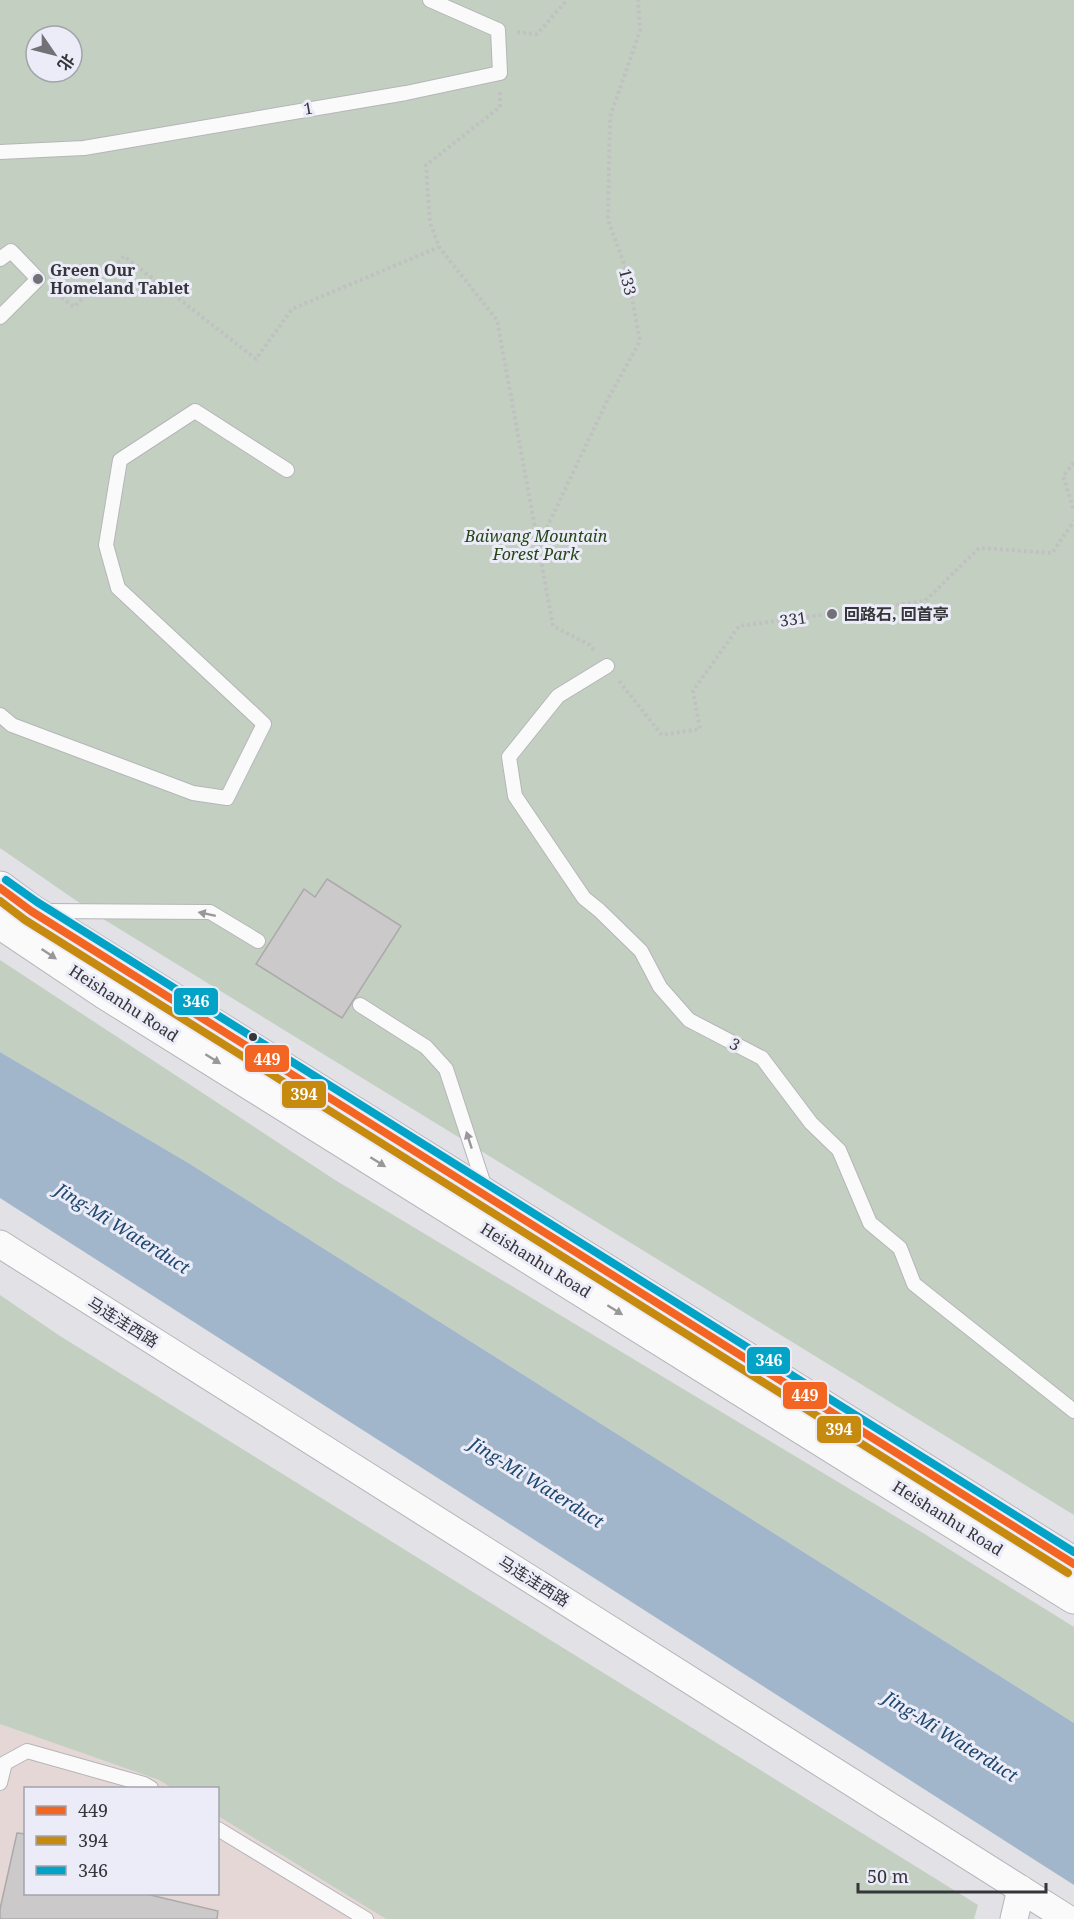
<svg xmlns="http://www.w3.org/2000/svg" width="1074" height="1919" font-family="'Noto Serif','Noto Sans SC',serif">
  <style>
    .commercial { fill: #e5d7d6 }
    .green { fill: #c3d0c1; fill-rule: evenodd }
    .water { fill: #a2b6cb }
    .building { fill: #cbc9ca; stroke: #aca9ab; stroke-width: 1.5 }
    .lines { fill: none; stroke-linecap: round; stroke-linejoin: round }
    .lane-casing { stroke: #b5b5b9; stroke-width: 16 }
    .street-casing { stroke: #b5b5b9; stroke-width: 29 }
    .secondary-casing { stroke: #b5b5b9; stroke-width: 35 }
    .path { stroke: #c1c1c2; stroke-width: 4; stroke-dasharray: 3 3; stroke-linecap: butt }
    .lane { stroke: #fafafb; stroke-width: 14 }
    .street { stroke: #fafafb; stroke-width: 27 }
    .secondary { stroke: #fafafb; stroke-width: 33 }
    .bus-1-casing { stroke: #ebecf7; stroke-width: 12 }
    .bus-2-casing { stroke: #ebecf7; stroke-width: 12 }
    .bus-3-casing { stroke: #ebecf7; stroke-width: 12 }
    .bus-1 { stroke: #f26522; stroke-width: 8 }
    .bus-2 { stroke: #c68a0e; stroke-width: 8 }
    .bus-3 { stroke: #03a3c7; stroke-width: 8 }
    .oneway { fill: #98989a }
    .poi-dot { fill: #717176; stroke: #ebecf7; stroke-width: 2 }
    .bus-dot { fill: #35353a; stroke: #ebecf7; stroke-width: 2 }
    .labels { text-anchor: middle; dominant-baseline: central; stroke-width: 6; stroke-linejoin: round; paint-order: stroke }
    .street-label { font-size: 16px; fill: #35353a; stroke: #ebecf7 }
    .poi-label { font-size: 16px; font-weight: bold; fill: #35353a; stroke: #ebecf7; text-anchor: start }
    .park-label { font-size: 16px; font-style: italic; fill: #254516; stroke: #ebecf7 }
    .water-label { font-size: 18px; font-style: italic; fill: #1c466e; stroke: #ebecf7 }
    .line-badge { stroke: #ebecf7; stroke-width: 2 }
    .badge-label { font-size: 16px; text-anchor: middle; font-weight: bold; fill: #fff }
  </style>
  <rect width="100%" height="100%" fill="#e1e1e6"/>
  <path class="commercial" d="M 0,1724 L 159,1780 L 172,1788 L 26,1788 L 26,1894 L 218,1894 L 218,1816 L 386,1919 L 0,1919 Z"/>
  <path class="green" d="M 0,0 L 1074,0 L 1074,1515 L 100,917 L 0,848 ZM 36,36 L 72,36 L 72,72 L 36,72 Z
    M 0,960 L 335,1180 L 923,1533 L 1074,1627 L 1074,1723 L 190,1164 L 0,1052 Z
    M 0,1295 L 60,1336 L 978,1905 L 974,1919 L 386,1919 L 218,1816 L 218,1788 L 172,1788 L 159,1780 L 0,1724 Z"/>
  <path class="water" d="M 0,1052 L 190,1164 L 1074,1723 L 1074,1885 L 0,1198 Z"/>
  <path class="building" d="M 327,879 L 401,926 L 342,1018 L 256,964 L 304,889 L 315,897 Z
    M 17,1833 L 26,1834 L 26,1893 L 142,1893 L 218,1911 L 217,1919 L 0,1919 L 0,1909 Z"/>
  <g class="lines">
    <g class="lane-casing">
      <path id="lane" d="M 0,152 L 84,148 L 406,93 L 500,73 L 498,30 L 430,0
        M 0,259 L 11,251 L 38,279 L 0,317
        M 607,666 L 558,696 L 509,757 L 515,796 L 584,898 L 599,910 L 641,951 L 660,987 L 689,1020 L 762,1058 L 811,1123 L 839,1150 L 870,1223 L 900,1248 L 914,1284 L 1074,1411
        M 0,715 L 12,725 L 193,793 L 227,798 L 264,724 L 118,588 L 106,545 L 120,460 L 195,411 L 287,470
        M 43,911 L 210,912 L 258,941
        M 360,1005 L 426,1047 L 446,1069 L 485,1188
        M 0,1783 L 5,1763 L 27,1751 L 144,1784 L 151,1788
        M 218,1829 L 366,1919"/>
    </g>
    <g class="street-casing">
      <path id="street" d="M 0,1244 L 1068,1919
        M 1014,1919 L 1021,1889"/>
    </g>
    <g class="secondary-casing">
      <path id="secondary" d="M 0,888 L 31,911 L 1074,1564
        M 0,922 L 106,993 L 1074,1597"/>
    </g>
    <path class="path" d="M 517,32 L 537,34 L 567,0
      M 500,92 L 500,107 L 426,165 L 430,222 L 439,247 L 497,320 L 553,626 L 590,645 L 595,652
      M 52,290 L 74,307 L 124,256 L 256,359 L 292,309 L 439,247
      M 1074,463 L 1063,476 L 1074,511
      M 539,544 L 608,399 L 640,341 L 627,272 L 608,220 L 610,117 L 640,31 L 638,0
      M 619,681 L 662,735 L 700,729 L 693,691 L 739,626 L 925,601 L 979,548 L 1052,553 L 1074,521"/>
    <use href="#lane" class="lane"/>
    <use href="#street" class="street"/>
    <use href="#secondary" class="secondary"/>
    <g class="bus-1-casing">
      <path id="bus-1" d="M 0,888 L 31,911 L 1074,1564"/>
    </g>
    <g class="bus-2-casing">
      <path id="bus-2" d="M 0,901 L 25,920 L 1068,1573"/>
    </g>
    <g class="bus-3-casing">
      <path id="bus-3" d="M 6,880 L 37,902 L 1074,1552"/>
    </g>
    <use href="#bus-1" class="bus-1"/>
    <use href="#bus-2" class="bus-2"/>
    <use href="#bus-3" class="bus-3"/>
  </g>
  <defs><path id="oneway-solid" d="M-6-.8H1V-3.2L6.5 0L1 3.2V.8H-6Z" transform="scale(1.5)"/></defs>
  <g class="oneway">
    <use href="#oneway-solid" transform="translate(207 914) rotate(-168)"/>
    <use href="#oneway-solid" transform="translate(49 954) rotate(34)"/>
    <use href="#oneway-solid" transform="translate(213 1059) rotate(32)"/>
    <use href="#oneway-solid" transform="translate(469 1140) rotate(-108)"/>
    <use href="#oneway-solid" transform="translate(378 1162) rotate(32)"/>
    <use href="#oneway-solid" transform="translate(615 1310) rotate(32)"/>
  </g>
  <g class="poi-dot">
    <circle cx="38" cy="279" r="6"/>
    <circle cx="832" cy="614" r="6"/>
  </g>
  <circle class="bus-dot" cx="253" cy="1037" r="5"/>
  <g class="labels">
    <g class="street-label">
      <text transform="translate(308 108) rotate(-10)">1</text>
      <text transform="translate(628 282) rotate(76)">133</text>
      <text transform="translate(793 619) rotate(-8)">331</text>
      <text transform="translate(124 1003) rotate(33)">Heishanhu Road</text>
      <text transform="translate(735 1044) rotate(28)">3</text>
      <text transform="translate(536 1260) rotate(32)">Heishanhu Road</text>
      <text transform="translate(123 1322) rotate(32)">马连洼西路</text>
      <text transform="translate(948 1518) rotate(32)">Heishanhu Road</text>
      <text transform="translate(534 1581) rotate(32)">马连洼西路</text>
    </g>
    <g class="poi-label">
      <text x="50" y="270">Green Our<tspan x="50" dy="18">Homeland Tablet</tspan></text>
      <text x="844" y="614">回路石, 回首亭</text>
    </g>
    <g class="park-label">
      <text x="536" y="536">Baiwang Mountain<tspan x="536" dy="18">Forest Park</tspan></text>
    </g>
    <g class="water-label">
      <text transform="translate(123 1228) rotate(32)">Jing-Mi Waterduct</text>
      <text transform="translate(537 1482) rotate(32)">Jing-Mi Waterduct</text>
      <text transform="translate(951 1736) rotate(32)">Jing-Mi Waterduct</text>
    </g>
  </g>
  <g class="line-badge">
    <rect x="173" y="987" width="46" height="29" rx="6" fill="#03a3c7"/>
    <rect x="244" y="1044" width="46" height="29" rx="6" fill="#f26522"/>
    <rect x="281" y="1080" width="46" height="29" rx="6" fill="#c68a0e"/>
    <rect x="746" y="1346" width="45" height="29" rx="6" fill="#03a3c7"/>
    <rect x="782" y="1381" width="46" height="29" rx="6" fill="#f26522"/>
    <rect x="816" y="1415" width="46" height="29" rx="6" fill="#c68a0e"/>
  </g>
  <g class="badge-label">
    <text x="196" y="1007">346</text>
    <text x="267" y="1065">449</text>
    <text x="304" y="1100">394</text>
    <text x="769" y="1366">346</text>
    <text x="805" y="1401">449</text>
    <text x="839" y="1435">394</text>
  </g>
  <rect x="24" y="1787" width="195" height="108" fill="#ebecf7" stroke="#a2a3ab" stroke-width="1.5"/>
  <rect x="36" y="1806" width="30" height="9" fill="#f26522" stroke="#a2a3ab" stroke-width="1.5"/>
  <text x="78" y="1817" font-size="18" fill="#35353a">449</text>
  <rect x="36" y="1836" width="30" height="9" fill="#c68a0e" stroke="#a2a3ab" stroke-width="1.5"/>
  <text x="78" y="1847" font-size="18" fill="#35353a">394</text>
  <rect x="36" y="1866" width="30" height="9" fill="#03a3c7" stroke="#a2a3ab" stroke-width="1.5"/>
  <text x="78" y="1877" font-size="18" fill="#35353a">346</text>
  <g transform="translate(54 54) rotate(125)"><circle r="28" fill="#ebecf7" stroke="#a2a3ab" stroke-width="1.5"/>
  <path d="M0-4.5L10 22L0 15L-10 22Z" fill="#717176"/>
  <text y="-9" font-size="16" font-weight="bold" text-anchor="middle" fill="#35353a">北</text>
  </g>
  <path d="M858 1883v9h188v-9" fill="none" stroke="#35353a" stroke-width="3"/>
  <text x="867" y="1883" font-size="18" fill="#35353a" stroke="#ebecf7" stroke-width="4.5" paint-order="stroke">50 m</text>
</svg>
